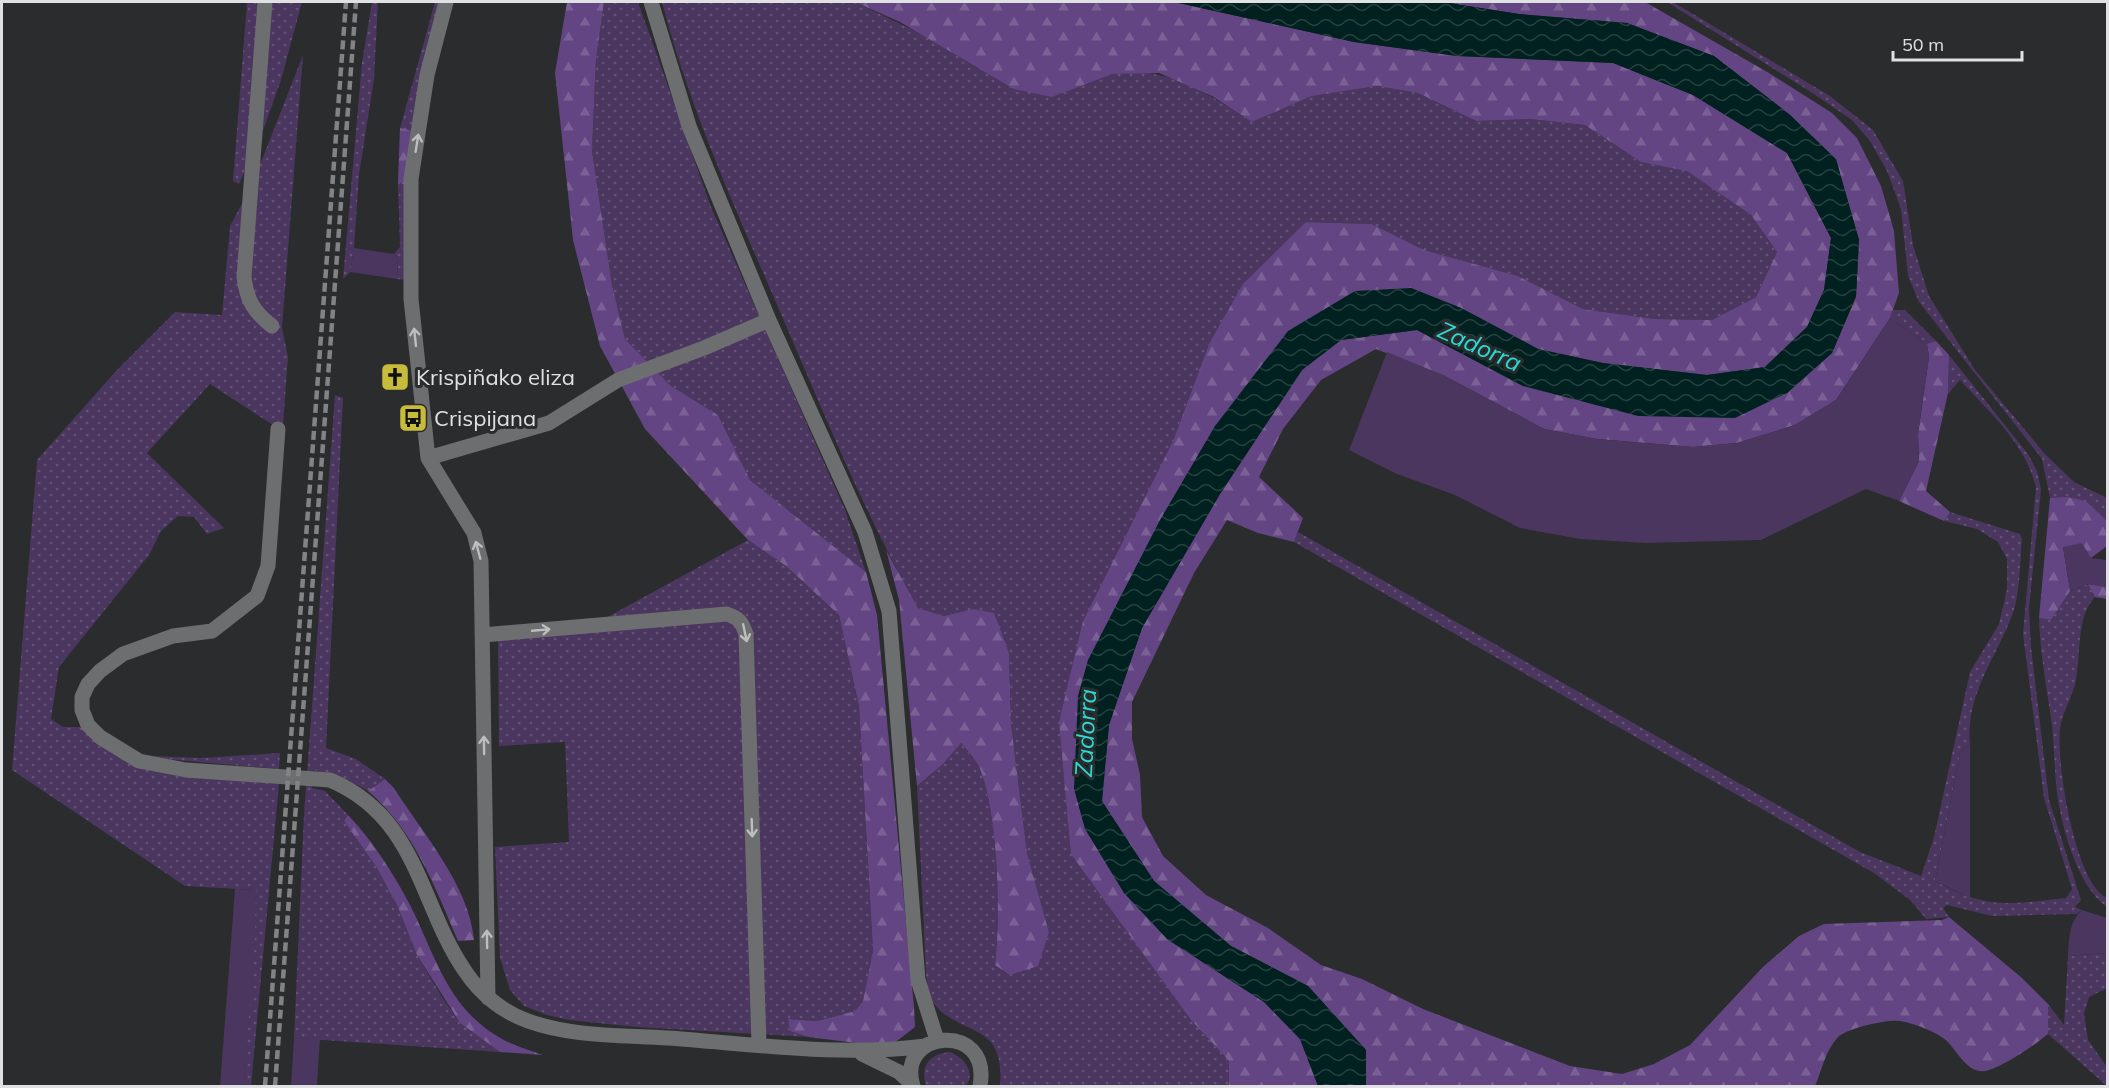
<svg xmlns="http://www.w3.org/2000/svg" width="2109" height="1088" font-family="Mulish,sans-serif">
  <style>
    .grass { fill: url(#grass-dots) }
    .forest { fill: url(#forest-firs) }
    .garden { fill: #4a365f }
    .water { fill: url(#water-waves) }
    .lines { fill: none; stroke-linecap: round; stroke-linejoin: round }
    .street { stroke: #6c6e70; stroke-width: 15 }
    .rail { stroke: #818384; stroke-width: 4.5; stroke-dasharray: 9 4.5; stroke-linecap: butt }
    .oneway { stroke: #bcbec0 }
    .labels { text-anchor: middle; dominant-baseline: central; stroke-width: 6; stroke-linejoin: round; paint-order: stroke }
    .poi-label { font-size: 22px; fill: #dfe1e2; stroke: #2a2c2d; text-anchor: start }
    .water-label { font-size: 24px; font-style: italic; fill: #2adbd4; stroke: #2a2c2d }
  </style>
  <defs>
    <pattern id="grass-dots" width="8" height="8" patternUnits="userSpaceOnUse" patternTransform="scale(1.5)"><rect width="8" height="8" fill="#4a365f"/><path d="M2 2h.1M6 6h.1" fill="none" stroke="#645376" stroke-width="1.8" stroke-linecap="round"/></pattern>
    <pattern id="forest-firs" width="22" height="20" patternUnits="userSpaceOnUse" patternTransform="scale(1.5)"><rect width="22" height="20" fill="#644583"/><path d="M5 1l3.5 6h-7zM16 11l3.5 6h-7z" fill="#7a6094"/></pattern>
    <pattern id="water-waves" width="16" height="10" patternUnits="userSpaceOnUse" patternTransform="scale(1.5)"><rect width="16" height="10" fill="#00211f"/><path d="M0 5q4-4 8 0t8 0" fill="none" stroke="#25413f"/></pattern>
  </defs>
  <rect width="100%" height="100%" fill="#2a2c2d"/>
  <path class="grass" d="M 247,2 L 260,2 L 248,164 L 239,184 L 233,181 Z
    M 270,2 L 302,2 L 281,80 L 260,139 Z
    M 372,2 L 378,2 L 374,79 L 359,175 L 354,248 L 350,272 L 343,279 L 362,62 Z
    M 435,2 L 441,2 L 414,131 L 400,128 Z
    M 604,2 L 638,2 L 711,207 L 845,510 L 866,572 L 750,480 L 718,415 L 671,386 L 625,339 L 612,285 L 592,151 L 596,59 Z
    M 662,2 L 855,2 L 1052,97 C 1071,90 1092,78 1112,74 C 1165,64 1210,95 1252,122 L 1312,96 L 1377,86 L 1418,93 L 1476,121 L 1530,119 L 1585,125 L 1641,162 L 1686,170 L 1751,215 L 1777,252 L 1756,297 L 1712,320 L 1655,319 L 1583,309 L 1518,276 L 1424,250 L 1372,224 L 1306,222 L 1209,344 L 1173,441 L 1083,621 L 1136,942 L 1191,1020 L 1229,1061 L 1229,1086 L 1000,1086 C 1006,1015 954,1041 927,994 L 917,786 L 943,764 L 961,743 C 967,751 976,760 980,769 C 998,815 1001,914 995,965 L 1049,932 L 1027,853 L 1011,724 L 1009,653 L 973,609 L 944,616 L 918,608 C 863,511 822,409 778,307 C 735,208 689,107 662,2 Z
    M 1667,2 L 1673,2 L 1830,96 L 1873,130 L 1903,181 L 1913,245 L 1929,296 L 1975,370 L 2045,454 L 2074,482 L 2107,498 L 2107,521 L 2086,501 L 2050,498 L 2042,459 L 1919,302 L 1908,276 L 1901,209 L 1887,171 L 1870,141 L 1852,120 L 1811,92 Z
    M 303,55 L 282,328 L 288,357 L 283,425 L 273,425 L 210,384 L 147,453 L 224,528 L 207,534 L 194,517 L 178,516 L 161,531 L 149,555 L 59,667 L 51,719 L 63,727 L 82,727 L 137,767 L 187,777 L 279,784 L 251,1086 L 244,1086 L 255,890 L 185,886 L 12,770 L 37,460 L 116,371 L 175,312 L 222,315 L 230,226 L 245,198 L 239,273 L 263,315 L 249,278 L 258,170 Z
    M 398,182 L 405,185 L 405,280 L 397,279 L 398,258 L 394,254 L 400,247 Z
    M 1893,310 L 1905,310 L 1936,341 L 1927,344 L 1890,318 Z
    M 1949,355 L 2028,454 L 2037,471 L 2041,490 L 2029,608 L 2031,647 L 2049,800 L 2081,900 L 2075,907 L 2082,910 L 2077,914 L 1992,916 L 1947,905 L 1943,908 L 1949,917 L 1926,919 L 1910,900 L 1874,873 L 1294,542 L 1298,532 L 1860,852 L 1921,876 L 1934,837 L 1970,672 L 1999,624 L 2007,589 L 2007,559 L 1998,542 L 1977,529 L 1944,521 L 1950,512 L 2020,534 L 2022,539 C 2020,561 2020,594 2013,613 C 1997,657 1965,695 1970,744 L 1960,753 L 1935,881 C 1986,910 2011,904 2066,898 L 2072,889 L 2044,798 L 2023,634 L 2036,487 C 2025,443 1990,413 1960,380 L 1948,394 Z
    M 335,395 L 343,398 L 326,748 L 356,759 L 385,779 L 368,791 L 348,780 L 313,770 L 312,788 L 325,791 L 348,815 L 344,821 L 377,868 L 397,905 L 417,955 L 442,997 L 460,1023 L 500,1052 L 294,1038 L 304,814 Z
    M 748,540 L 786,566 L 839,615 L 859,706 L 873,950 L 863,1001 L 855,1011 L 817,1021 L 788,1019 L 790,1031 L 808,1037 L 637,1027 L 569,1020 L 547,1015 L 524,1006 L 510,990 L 500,958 L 495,847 L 569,842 L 565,742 L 499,746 L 498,638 L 602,620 Z
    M 2088,584 L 2095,597 C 2076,617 2081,654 2076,680 C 2073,696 2063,711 2060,728 C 2056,762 2075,884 2107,898 L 2107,907 C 2076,886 2059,819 2056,783 C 2054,761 2054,739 2051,718 C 2046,684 2040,652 2039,618 L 2051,620 L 2070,591 Z
    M 280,753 L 279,769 L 165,759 L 152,756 L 201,758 Z
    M 2107,953 L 2107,988 L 2089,997 L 2084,1014 L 2088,1040 L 2107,1067 L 2107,1086 L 2048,1034 L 2048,1004 L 2064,1025 L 2068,956 Z
    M 950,1052 C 964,1058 976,1071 966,1086 L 926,1086 C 920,1066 929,1054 950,1052 Z"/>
  <path class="forest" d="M 567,2 L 604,2 L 596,59 L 592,151 L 612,285 L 625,339 L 671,386 L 718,415 L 750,480 L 866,572 L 877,615 L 914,1007 L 915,1027 L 889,1047 L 808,1037 L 790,1031 L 788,1019 L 817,1021 L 855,1011 L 863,1001 L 873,950 L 859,706 L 839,615 L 786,566 L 748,540 L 645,429 L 600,346 L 573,240 L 555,73 Z
    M 855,2 L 1174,2 L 1354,42 L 1457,56 L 1613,63 L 1693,95 L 1787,153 L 1831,238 L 1824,290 L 1807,327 L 1765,367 L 1707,375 L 1603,363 L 1538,349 L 1461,308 L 1411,288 L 1215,426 L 1074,789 L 1167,939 L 1264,1002 L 1300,1039 L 1318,1086 L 1229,1086 L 1229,1061 L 1191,1020 L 1071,854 L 1059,722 L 1083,621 L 1173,441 L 1209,344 L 1243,284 L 1306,222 L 1372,224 L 1424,250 L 1518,276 L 1583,309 L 1655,319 L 1712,320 L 1756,297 L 1777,252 L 1751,215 L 1687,171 L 1641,162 L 1585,125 L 1530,119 L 1476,121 L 1418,93 L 1377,86 L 1312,96 L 1252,122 L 1212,96 L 1159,73 L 1112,74 L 1052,97 L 1014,89 L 900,22 Z
    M 1443,2 L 1645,2 L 1769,73 L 1832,113 L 1857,138 L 1881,186 L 1894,231 L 1899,293 L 1890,318 L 1836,400 L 1795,425 L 1737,443 L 1693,447 L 1597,439 L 1544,429 L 1445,376 L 1376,349 L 1321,380 L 1283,429 L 1259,477 L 1303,518 L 1294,542 L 1258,533 L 1227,520 L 1194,573 L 1132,702 L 1132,739 L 1140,775 L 1142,817 L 1163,856 L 1206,895 L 1268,928 L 1321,965 L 1362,979 L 1423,1009 L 1570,1066 L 1622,1074 L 1654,1064 L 1690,1045 L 1763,967 L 1799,936 L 1824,924 L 1942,920 L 1949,917 L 2022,978 L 2048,1004 L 2048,1034 C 2035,1045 2001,1068 1985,1071 C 1968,1074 1956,1050 1947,1041 C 1937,1032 1913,1023 1900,1021 C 1887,1019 1848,1028 1838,1037 C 1825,1051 1822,1070 1815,1086 L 1366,1086 L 1366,1050 L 1308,986 L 1231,946 L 1154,881 L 1102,801 L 1109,725 L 1142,628 L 1220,494 L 1302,370 L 1341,340 L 1417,330 L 1523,386 L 1787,393 L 1832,353 L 1856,297 L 1859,240 L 1836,160 L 1789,114 L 1714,56 L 1627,23 L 1519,14 Z
    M 400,128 L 414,131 L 405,185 L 398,182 Z
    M 1936,341 L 1949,355 L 1948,393 L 1926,491 L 1950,512 L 1944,521 L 1899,501 L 1919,461 L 1918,434 L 1929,357 L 1927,344 Z
    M 2067,497 L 2086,501 L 2107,521 L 2107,546 L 2091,558 L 2063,547 L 2070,591 L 2051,620 L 2039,618 L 2050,498 Z
    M 886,550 L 918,608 L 944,616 L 973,609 L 994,613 L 1009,653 L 1011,724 L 1027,853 L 1049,932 L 1038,966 L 1010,975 L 995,965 C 1001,914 998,815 980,769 C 976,760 967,750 961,743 L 943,764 L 917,786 L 899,600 Z
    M 2088,584 L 2107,587 L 2107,599 L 2095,597 Z
    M 385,779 L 394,788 C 423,834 469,885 474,940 L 458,941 C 435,887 414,830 368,791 Z
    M 348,815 C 372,840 394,874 410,905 C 435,954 446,1005 497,1036 C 511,1045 528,1050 543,1055 L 500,1052 L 460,1023 L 417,955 L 397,905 L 377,868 L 344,821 Z"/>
  <path class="garden" d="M 354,248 L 394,254 L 398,258 L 397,279 L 350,272 Z
    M 1890,318 L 1927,344 L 1929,357 L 1918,434 L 1919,461 L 1899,501 L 1866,489 L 1761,540 L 1646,543 L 1580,539 L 1520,528 L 1455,495 L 1397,474 L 1349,450 L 1387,352 L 1445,376 L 1544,429 L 1597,439 L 1693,447 L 1737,443 L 1795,425 L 1836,400 Z
    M 2082,543 L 2091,558 L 2107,560 L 2107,587 L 2088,584 L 2070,591 L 2063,547 Z
    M 1970,744 L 1970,898 L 1935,881 L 1960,753 Z
    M 235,889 L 256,890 L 255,933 L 244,1086 L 220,1086 Z
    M 2082,910 L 2107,918 L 2107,953 L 2068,956 C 2069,940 2069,921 2082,910 Z
    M 294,1038 L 320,1039 L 317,1086 L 291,1086 Z"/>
  <path class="water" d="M 1174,2 L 1443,2 L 1519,14 L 1627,23 L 1714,56 L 1789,114 L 1836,159 L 1859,240 L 1856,296 L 1832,353 L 1787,393 L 1735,418 L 1638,416 L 1523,386 L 1417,330 L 1341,340 L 1302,370 L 1220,494 L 1142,628 L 1109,725 L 1102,801 L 1154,881 L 1231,946 L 1308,986 L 1366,1050 L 1366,1086 L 1318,1086 L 1300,1039 L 1264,1002 L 1167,939 L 1124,893 L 1085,829 L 1074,789 L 1078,696 L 1088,660 L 1160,520 L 1215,426 L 1288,331 L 1355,291 L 1411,288 L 1461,308 L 1538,349 L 1603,363 L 1707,375 L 1765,367 L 1807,327 L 1824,290 L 1831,238 L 1787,153 L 1693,95 L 1613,63 L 1457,56 L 1354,42 Z"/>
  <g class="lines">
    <path class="street" d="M 265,2 L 244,277 C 247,301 254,312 272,326
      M 446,2 L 427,75 L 411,179 L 411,299 L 428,458 L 474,533 L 481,561 L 488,998
      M 651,2 L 689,126 L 769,320 L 865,532 L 889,611 L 918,980 L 937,1040
      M 278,429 L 268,566 L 257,596 L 212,631 L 173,636 L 123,654 L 100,671 L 88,684 L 82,697 L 82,710 L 88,725 L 100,737 L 139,761 L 186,770 L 330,780 C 418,817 419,904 465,971 C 480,994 503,1012 528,1021 C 572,1037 622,1035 668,1038 C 753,1044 840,1057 926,1046
      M 428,458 L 549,423 L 618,380 L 704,348 L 769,320
      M 482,635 L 727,614 C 739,618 742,622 746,634 L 759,1045
      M 862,1054 L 899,1072 L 912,1084
      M 913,1086 C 895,1030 992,1020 980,1086"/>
    <path class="rail" d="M 265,1086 L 346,2
      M 275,1086 L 356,2"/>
  </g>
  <defs><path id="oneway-shaft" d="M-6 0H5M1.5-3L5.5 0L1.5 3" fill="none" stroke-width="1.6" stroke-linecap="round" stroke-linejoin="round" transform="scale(1.5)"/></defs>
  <g class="oneway">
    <use href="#oneway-shaft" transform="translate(417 143) rotate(-81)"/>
    <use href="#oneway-shaft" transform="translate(415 337) rotate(-96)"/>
    <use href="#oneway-shaft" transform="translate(478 550) rotate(-105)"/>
    <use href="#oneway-shaft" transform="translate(541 630) rotate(-5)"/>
    <use href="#oneway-shaft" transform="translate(745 633) rotate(78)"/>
    <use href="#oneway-shaft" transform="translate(484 745) rotate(-91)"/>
    <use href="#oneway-shaft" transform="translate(752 828) rotate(88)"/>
    <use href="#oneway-shaft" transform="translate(487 939) rotate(-91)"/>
  </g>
  <defs>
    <g id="church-square" transform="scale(1.5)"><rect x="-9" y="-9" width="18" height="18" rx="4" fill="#c7bb3c" stroke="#2a2c2d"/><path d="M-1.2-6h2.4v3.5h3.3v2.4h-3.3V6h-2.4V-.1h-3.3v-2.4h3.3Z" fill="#111"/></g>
    <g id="bus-square" transform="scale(1.5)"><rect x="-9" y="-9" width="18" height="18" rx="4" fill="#c7bb3c" stroke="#2a2c2d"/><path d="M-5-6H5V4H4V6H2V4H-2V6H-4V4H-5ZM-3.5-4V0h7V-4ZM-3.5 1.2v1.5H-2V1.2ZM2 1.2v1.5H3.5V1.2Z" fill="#111"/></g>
  </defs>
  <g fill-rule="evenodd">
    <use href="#church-square" x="395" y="377"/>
    <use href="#bus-square" x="413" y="418"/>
  </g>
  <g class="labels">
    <g class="poi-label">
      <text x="416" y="377">Krispiñako eliza</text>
      <text x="434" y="418">Crispijana</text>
    </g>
    <g class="water-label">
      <text transform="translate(1480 346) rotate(24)">Zadorra</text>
      <text transform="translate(1085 733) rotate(-87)">Zadorra</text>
    </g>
  </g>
  <rect width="2109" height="1088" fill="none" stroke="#dfe1e2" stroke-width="6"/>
  <path d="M1893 51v9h129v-9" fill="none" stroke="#dfe1e2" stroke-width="3"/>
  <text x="1902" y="51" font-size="18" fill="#dfe1e2" stroke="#2a2c2d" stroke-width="4.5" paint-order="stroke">50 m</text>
</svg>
